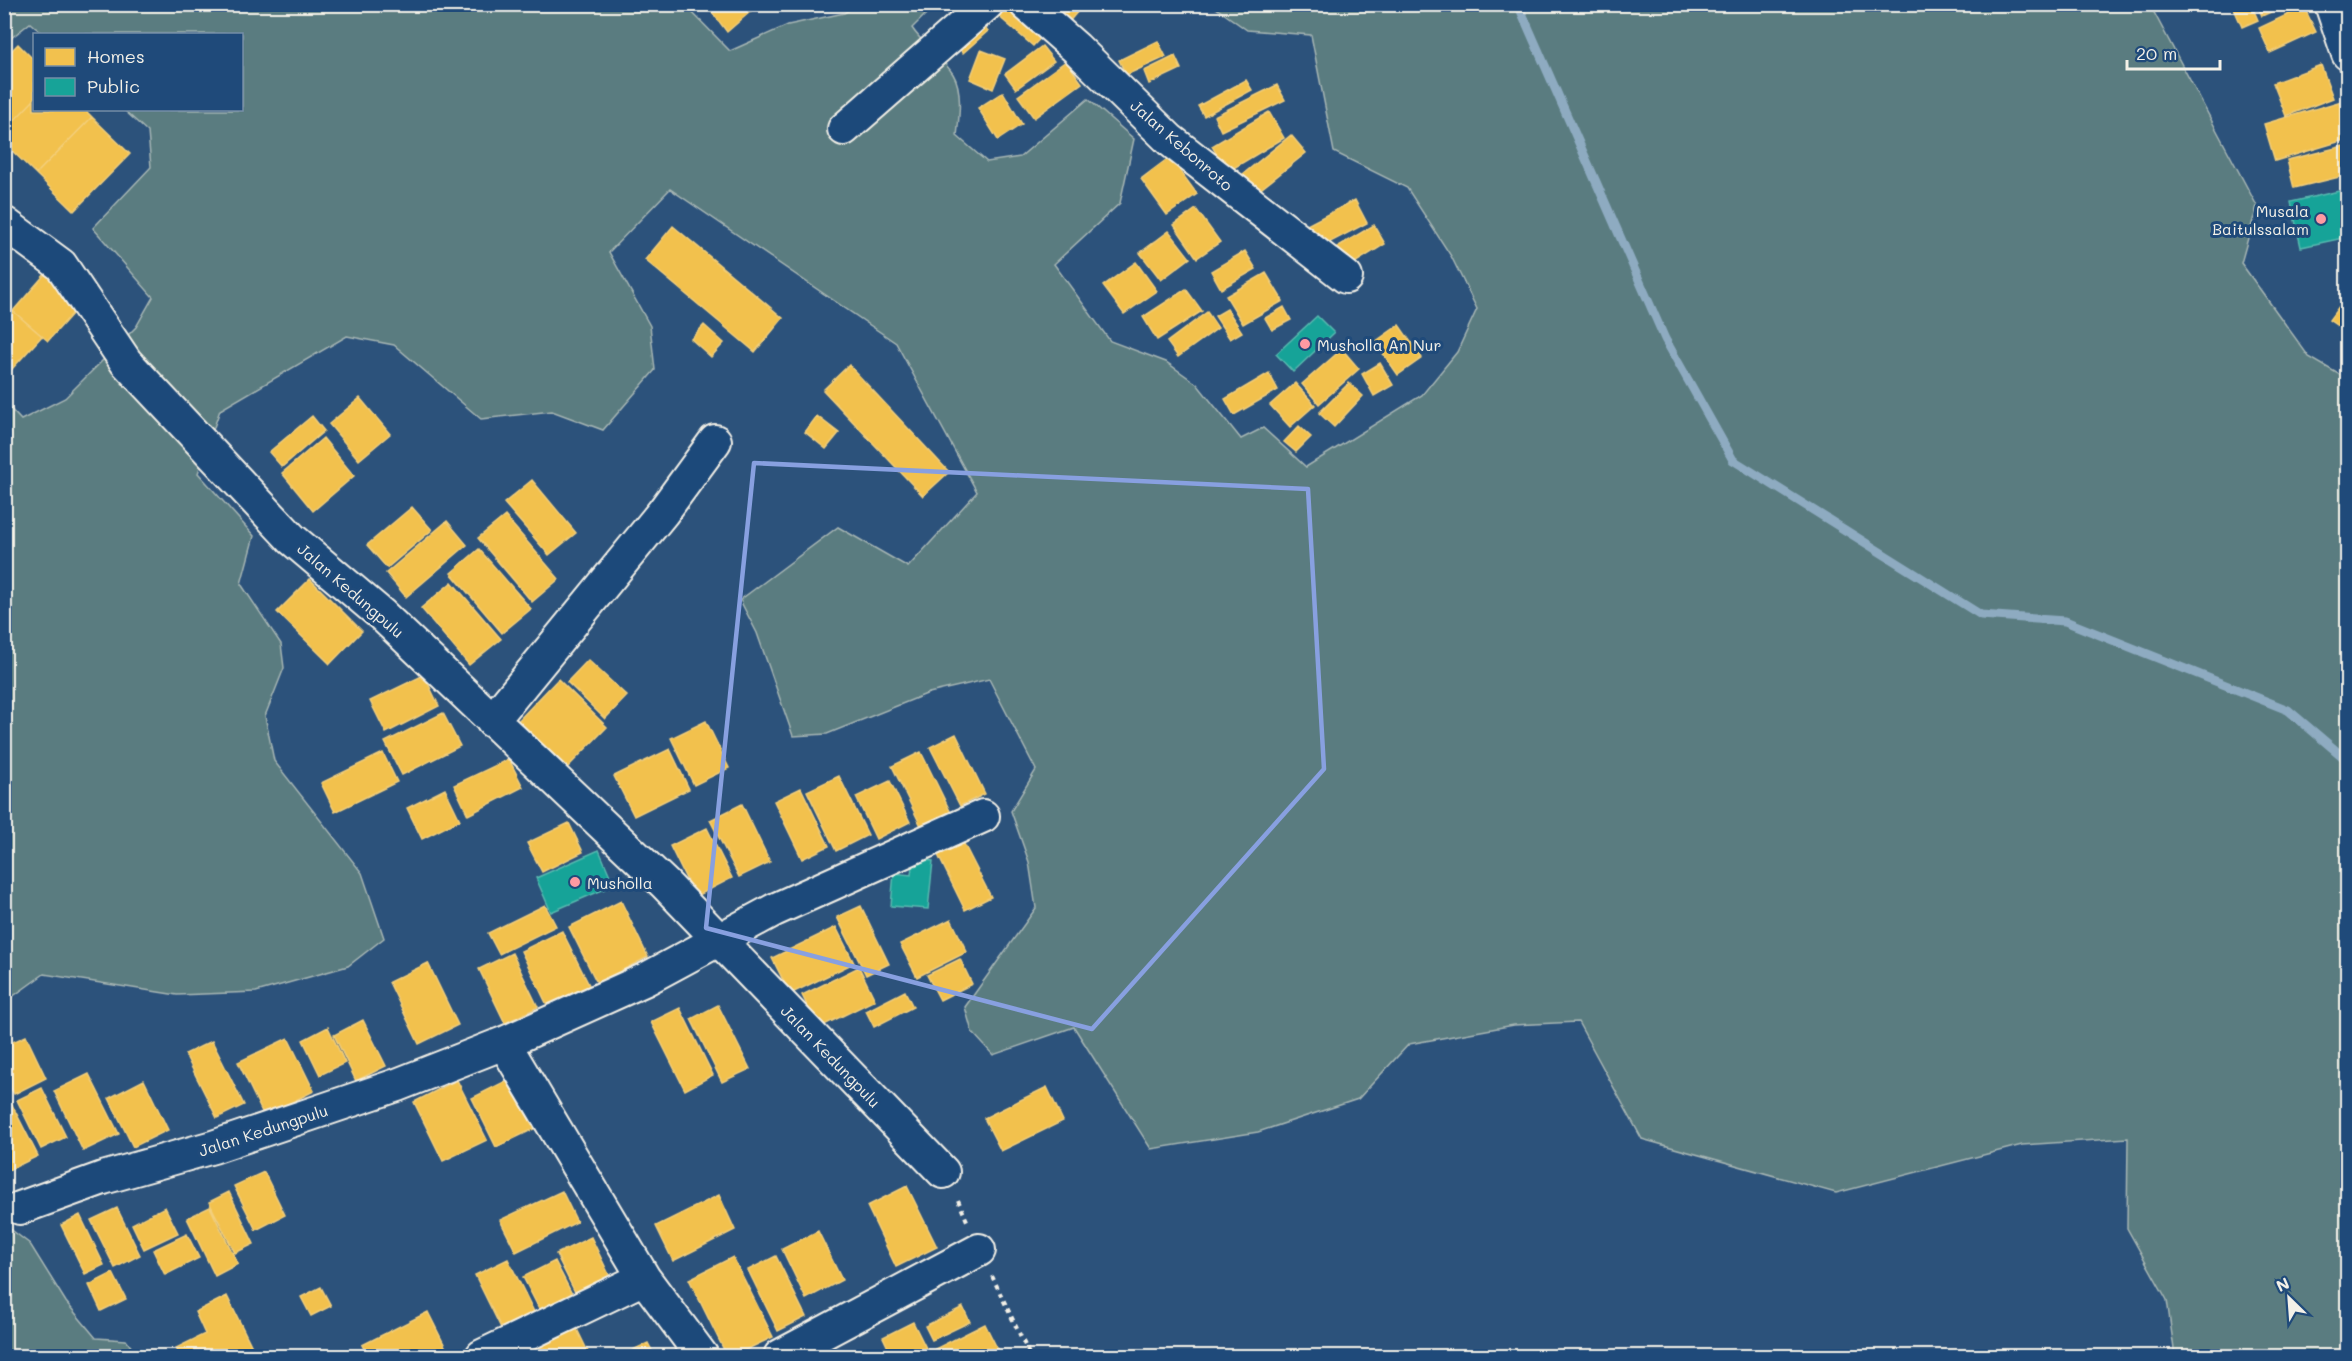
<svg xmlns="http://www.w3.org/2000/svg" width="2352" height="1361" font-family="Mali,sans-serif">
  <style>
    .green { fill: #5a7c80; stroke: #a7b6b4; stroke-width: 1.5 }
    .homes { fill: #f2c14e; stroke: #f3cf7c; stroke-width: 1.5 }
    .public { fill: #17a398; stroke: #59bab0; stroke-width: 1.5 }
    .lines { fill: none; stroke-linecap: round; stroke-linejoin: round }
    .stream { stroke: #8eabc1; stroke-width: 9 }
    .minor-casing { stroke: #f4f1e8; stroke-width: 36 }
    .path { stroke: #f4f1e8; stroke-width: 4; stroke-dasharray: 4.5 4.5; stroke-linecap: butt }
    .minor { stroke: #1f4a7a; stroke-width: 32 }
    .marked { fill: none; stroke: #88a0e0; stroke-width: 4.5; stroke-linejoin: round }
    .poi-dot { fill: #ff9aa2; stroke: #1f4a7a; stroke-width: 2 }
    .labels { text-anchor: middle; dominant-baseline: central; stroke-width: 6; stroke-linejoin: round; paint-order: stroke }
    .street-label { font-size: 16px; fill: #f4f1e8; stroke: #1f4a7a }
    .poi-label { font-size: 16px; fill: #f4f1e8; stroke: #1f4a7a; text-anchor: start }
  </style>
  <rect width="100%" height="100%" fill="#2c527b"/>
  <filter id="ink" filterUnits="userSpaceOnUse"><feTurbulence type="fractalNoise" baseFrequency=".0167" numOctaves="2"/><feDisplacementMap in="SourceGraphic" scale="12" xChannelSelector="R" yChannelSelector="G"/><feConvolveMatrix kernelMatrix="1 2 1 2 8 2 1 2 1" color-interpolation-filters="sRGB"/></filter>
  <g filter="url(#ink)">
    <path class="green" d="M 5,4 L 685,5 L 730,51 L 788,25 L 844,13 L 858,5 L 935,5 L 912,28 C 923,45 942,57 953,74 C 963,90 959,118 957,136 L 987,162 L 1020,157 L 1088,99 L 1134,139 L 1120,203 L 1054,264 L 1110,341 L 1166,362 L 1197,384 L 1241,439 L 1263,428 L 1306,467 L 1422,395 L 1457,352 L 1477,309 L 1451,256 L 1407,188 L 1334,152 L 1311,35 L 1247,30 L 1212,5 L 2150,5 L 2257,206 L 2241,263 L 2309,357 L 2347,379 L 2347,1356 L 2175,1356 L 2167,1300 L 2127,1228 L 2128,1138 L 2022,1145 L 1836,1193 L 1642,1139 L 1578,1022 L 1514,1025 L 1409,1044 L 1358,1099 L 1258,1132 L 1151,1149 L 1074,1027 L 993,1055 L 972,1032 L 965,1007 L 1036,908 L 1029,862 L 1011,811 L 1036,770 L 989,679 L 929,693 L 827,734 L 793,736 L 757,633 L 740,600 L 838,527 L 908,567 L 977,492 L 896,343 L 670,189 L 609,252 L 650,326 L 655,370 L 603,430 L 552,411 L 481,419 L 394,345 L 347,336 L 220,410 L 198,473 L 254,536 L 241,584 L 281,644 L 284,668 L 265,716 L 274,761 L 362,873 L 384,938 L 348,966 L 256,992 L 177,995 L 44,974 L 5,1002 L 5,403 L 21,420 L 65,398 L 136,327 L 153,297 L 93,228 L 151,167 L 148,132 L 124,110 L 242,110 L 242,34 L 43,34 L 30,23 L 5,43 Z
      M 5,1225 L 30,1244 L 66,1302 L 96,1338 L 126,1340 L 138,1356 L 5,1356 Z"/>
    <path class="homes" d="M 706,4 L 759,4 L 727,32 Z
      M 1007,4 L 1014,4 L 1046,32 L 1033,46 L 997,15 Z
      M 1036,4 L 1084,4 L 1062,30 Z
      M 2232,4 L 2251,4 L 2258,20 L 2242,27 Z
      M 2257,4 L 2288,4 L 2262,16 Z
      M 2304,7 L 2316,32 L 2270,53 L 2259,28 Z
      M 978,19 L 988,31 L 963,53 L 952,41 Z
      M 1158,41 L 1166,57 L 1126,75 L 1119,60 Z
      M 18,44 L 34,60 L 34,100 L 4,131 L 4,58 Z
      M 1042,46 L 1054,61 L 1016,89 L 1005,74 Z
      M 981,50 L 1005,59 L 993,89 L 970,79 Z
      M 1175,56 L 1181,69 L 1149,84 L 1144,71 Z
      M 1066,61 L 1082,83 L 1034,118 L 1018,96 Z
      M 2321,65 L 2333,98 L 2286,116 L 2273,83 Z
      M 1246,80 L 1252,90 L 1204,116 L 1198,106 Z
      M 1277,85 L 1285,100 L 1221,131 L 1214,116 Z
      M 1003,92 L 1022,124 L 998,140 L 978,108 Z
      M 34,100 L 34,110 L 85,110 L 92,117 L 36,174 L 4,143 L 4,131 Z
      M 2345,100 L 2348,139 L 2275,161 L 2264,124 Z
      M 1269,112 L 1284,138 L 1227,172 L 1212,146 Z
      M 92,117 L 130,154 L 74,211 L 36,174 Z
      M 1291,135 L 1306,153 L 1257,192 L 1243,174 Z
      M 2348,145 L 2348,175 L 2294,188 L 2287,160 Z
      M 1170,157 L 1197,194 L 1167,215 L 1141,179 Z
      M 1355,200 L 1367,223 L 1313,251 L 1301,228 Z
      M 1196,209 L 1220,242 L 1197,258 L 1174,225 Z
      M 1374,225 L 1385,244 L 1345,269 L 1332,250 Z
      M 673,226 L 783,318 L 755,352 L 645,260 Z
      M 1169,231 L 1190,258 L 1161,280 L 1140,253 Z
      M 1245,251 L 1256,269 L 1221,289 L 1211,271 Z
      M 1136,262 L 1157,291 L 1124,314 L 1103,286 Z
      M 46,273 L 81,304 L 48,341 L 13,311 Z
      M 1266,273 L 1283,301 L 1243,324 L 1226,296 Z
      M 1186,289 L 1202,311 L 1157,340 L 1143,317 Z
      M 2348,294 L 2348,333 L 2329,320 Z
      M 1284,307 L 1291,320 L 1272,330 L 1265,318 Z
      M 1227,309 L 1242,332 L 1230,339 L 1215,316 Z
      M 13,311 L 42,336 L 11,370 L 4,365 L 4,320 Z
      M 1207,312 L 1218,328 L 1178,357 L 1167,342 Z
      M 704,325 L 724,343 L 711,357 L 691,339 Z
      M 1399,325 L 1422,358 L 1398,375 L 1375,342 Z
      M 1342,349 L 1359,369 L 1319,404 L 1302,384 Z
      M 1380,363 L 1393,385 L 1374,396 L 1362,374 Z
      M 849,365 L 949,472 L 923,496 L 823,390 Z
      M 1269,373 L 1278,390 L 1234,415 L 1225,399 Z
      M 1295,383 L 1315,405 L 1290,427 L 1270,405 Z
      M 1349,383 L 1363,396 L 1334,427 L 1319,413 Z
      M 360,398 L 390,434 L 359,460 L 329,424 Z
      M 312,416 L 324,431 L 282,467 L 269,452 Z
      M 817,416 L 839,433 L 826,449 L 805,432 Z
      M 1299,426 L 1311,437 L 1296,452 L 1284,442 Z
      M 323,438 L 354,476 L 313,511 L 282,473 Z
      M 532,480 L 576,533 L 549,555 L 504,503 Z
      M 412,507 L 432,530 L 387,568 L 367,545 Z
      M 505,516 L 559,579 L 532,602 L 478,538 Z
      M 447,521 L 467,545 L 406,597 L 386,573 Z
      M 479,549 L 531,609 L 502,633 L 451,573 Z
      M 310,579 L 362,631 L 330,664 L 277,612 Z
      M 452,582 L 501,639 L 469,665 L 421,608 Z
      M 588,660 L 627,696 L 605,719 L 567,682 Z
      M 424,675 L 439,706 L 386,733 L 370,701 Z
      M 558,679 L 607,727 L 565,770 L 516,723 Z
      M 443,713 L 460,746 L 402,775 L 385,742 Z
      M 706,721 L 729,768 L 694,785 L 671,738 Z
      M 956,734 L 985,794 L 960,806 L 930,747 Z
      M 670,749 L 689,789 L 634,816 L 614,776 Z
      M 921,752 L 951,813 L 922,828 L 892,766 Z
      M 383,753 L 397,782 L 335,812 L 321,783 Z
      M 509,759 L 523,787 L 468,815 L 454,785 Z
      M 839,776 L 868,835 L 836,851 L 807,791 Z
      M 890,781 L 910,822 L 876,839 L 856,797 Z
      M 801,788 L 829,846 L 802,859 L 774,801 Z
      M 445,789 L 460,820 L 422,839 L 407,808 Z
      M 742,804 L 770,862 L 739,877 L 710,820 Z
      M 569,823 L 583,852 L 542,872 L 527,843 Z
      M 707,828 L 732,878 L 695,897 L 670,846 Z
      M 962,840 L 991,897 L 965,910 L 937,853 Z
      M 621,901 L 648,957 L 597,983 L 569,927 Z
      M 545,905 L 556,926 L 499,954 L 488,933 Z
      M 861,906 L 889,964 L 866,975 L 837,917 Z
      M 951,919 L 967,952 L 917,977 L 900,944 Z
      M 836,927 L 854,963 L 790,994 L 772,958 Z
      M 562,931 L 591,989 L 549,1009 L 521,951 Z
      M 512,953 L 538,1007 L 505,1023 L 479,969 Z
      M 960,959 L 972,984 L 940,1000 L 927,975 Z
      M 428,963 L 458,1025 L 419,1044 L 389,982 Z
      M 859,967 L 875,1000 L 818,1028 L 802,995 Z
      M 905,991 L 913,1007 L 874,1027 L 866,1011 Z
      M 718,1005 L 750,1069 L 722,1082 L 691,1019 Z
      M 680,1008 L 713,1075 L 685,1090 L 651,1022 Z
      M 363,1020 L 386,1066 L 356,1081 L 334,1035 Z
      M 328,1027 L 345,1063 L 320,1075 L 303,1040 Z
      M 26,1036 L 46,1078 L 14,1094 L 4,1076 L 4,1046 Z
      M 288,1038 L 314,1091 L 264,1116 L 238,1062 Z
      M 212,1041 L 244,1105 L 217,1118 L 185,1054 Z
      M 89,1074 L 119,1134 L 83,1151 L 54,1091 Z
      M 512,1078 L 536,1128 L 496,1147 L 472,1098 Z
      M 144,1080 L 168,1130 L 133,1147 L 109,1098 Z
      M 457,1080 L 487,1140 L 443,1161 L 414,1102 Z
      M 1047,1087 L 1063,1121 L 1001,1151 L 984,1118 Z
      M 42,1088 L 66,1137 L 41,1149 L 17,1100 Z
      M 4,1089 L 38,1156 L 7,1171 L 4,1165 Z
      M 264,1172 L 285,1215 L 256,1230 L 234,1186 Z
      M 907,1186 L 937,1247 L 896,1267 L 867,1206 Z
      M 562,1191 L 577,1222 L 516,1252 L 500,1220 Z
      M 229,1192 L 254,1244 L 235,1253 L 209,1202 Z
      M 719,1195 L 735,1230 L 673,1261 L 656,1226 Z
      M 165,1207 L 178,1233 L 144,1249 L 132,1224 Z
      M 210,1207 L 238,1264 L 215,1276 L 187,1218 Z
      M 117,1208 L 140,1255 L 115,1268 L 91,1220 Z
      M 80,1215 L 104,1265 L 85,1274 L 61,1225 Z
      M 818,1231 L 842,1280 L 806,1299 L 782,1249 Z
      M 187,1234 L 199,1258 L 165,1275 L 153,1250 Z
      M 591,1237 L 613,1283 L 579,1300 L 556,1254 Z
      M 776,1256 L 806,1317 L 778,1331 L 748,1270 Z
      M 733,1257 L 773,1337 L 733,1356 L 727,1356 L 689,1279 Z
      M 508,1259 L 536,1316 L 503,1332 L 475,1275 Z
      M 555,1261 L 577,1304 L 545,1320 L 523,1277 Z
      M 113,1273 L 126,1299 L 101,1311 L 89,1285 Z
      M 321,1287 L 331,1306 L 311,1316 L 301,1297 Z
      M 227,1296 L 252,1347 L 234,1356 L 180,1356 L 176,1348 L 205,1334 L 195,1312 Z
      M 963,1307 L 970,1322 L 932,1340 L 925,1326 Z
      M 428,1312 L 450,1356 L 368,1356 L 362,1345 Z
      M 913,1322 L 930,1356 L 892,1356 L 883,1337 Z
      M 985,1324 L 1001,1356 L 939,1356 L 935,1349 Z
      M 575,1325 L 590,1356 L 517,1356 Z
      M 648,1343 L 655,1356 L 620,1356 Z
      M 868,1347 L 873,1356 L 848,1356 Z"/>
    <path class="public" d="M 2348,189 L 2348,237 L 2301,247 L 2291,202 Z
      M 1317,316 L 1334,333 L 1293,372 L 1276,354 Z
      M 599,850 L 614,885 L 551,912 L 536,878 Z
      M 913,859 L 933,861 L 928,909 L 891,906 L 894,873 L 911,875 Z"/>
    <g class="lines">
      <path class="stream" d="M 1518,4 L 1665,339 L 1733,460 L 1981,615 L 2065,621 L 2288,710 L 2348,761"/>
      <g class="minor-casing">
        <path id="minor" d="M 1026,4 L 1076,48 L 1170,140 L 1346,277
          M 2331,4 L 2348,54
          M 844,129 L 987,4
          M 4,223 L 61,265 L 126,362 L 292,539 L 382,615 L 665,884 L 943,1172
          M 492,721 L 663,512 L 715,441
          M 504,1043 L 644,1278 L 702,1356
          M 20,1208 L 103,1178 L 213,1147 L 314,1113 L 397,1085 L 504,1043 L 646,979 L 774,910 L 983,816
          M 482,1356 L 644,1278
          M 780,1356 L 979,1250"/>
      </g>
      <path class="path" d="M 958,1200 L 968,1223
        M 992,1276 L 1030,1356"/>
      <use href="#minor" class="minor"/>
    </g>
  </g>
  <path class="marked" d="M 754,463 L 1308,489 L 1324,769 L 1092,1029 L 706,928 Z"/>
  <g class="poi-dot">
    <circle cx="2321" cy="219" r="6"/>
    <circle cx="1305" cy="344" r="6"/>
    <circle cx="575" cy="882" r="6"/>
  </g>
  <g class="labels">
    <g class="street-label">
      <text transform="translate(1182 145) rotate(41)">Jalan Kebonroto</text>
      <text transform="translate(351 590) rotate(41)">Jalan Kedungpulu</text>
      <text transform="translate(831 1056) rotate(46)">Jalan Kedungpulu</text>
      <text transform="translate(263 1130) rotate(-18)">Jalan Kedungpulu</text>
    </g>
    <g class="poi-label">
      <text x="2309" y="210" text-anchor="end">Musala<tspan x="2309" dy="18">Baitulssalam</tspan></text>
      <text x="1317" y="344">Musholla An Nur</text>
      <text x="587" y="882">Musholla</text>
    </g>
  </g>
  <rect width="2352" height="1361" fill="none" stroke="#1f4a7a" stroke-width="24"/>
  <rect x="12" y="12" width="2328" height="1337" fill="none" stroke="#f4f1e8" stroke-width="2" filter="url(#ink)"/>
  <rect x="33" y="33" width="210" height="78" fill="#1f4a7a" stroke="#748da6" stroke-width="1.5"/>
  <rect x="45" y="48" width="30" height="18" fill="#f2c14e" stroke="#748da6" stroke-width="1.5"/>
  <text x="87" y="63" font-size="18" fill="#f4f1e8">Homes</text>
  <rect x="45" y="78" width="30" height="18" fill="#17a398" stroke="#748da6" stroke-width="1.5"/>
  <text x="87" y="93" font-size="18" fill="#f4f1e8">Public</text>
  <g transform="translate(2289 1298) rotate(335)" stroke="#1f4a7a" stroke-width="4.5" paint-order="stroke">
  <path d="M0-4.5L10 22L0 15L-10 22Z" fill="#f4f1e8"/>
  <text y="-9" font-size="16" font-weight="bold" text-anchor="middle" fill="#f4f1e8">N</text>
  </g>
  <path d="M2127 60v9h93v-9" fill="none" stroke="#f4f1e8" stroke-width="3"/>
  <text x="2136" y="60" font-size="18" fill="#f4f1e8" stroke="#1f4a7a" stroke-width="4.5" paint-order="stroke">20 m</text>
</svg>
